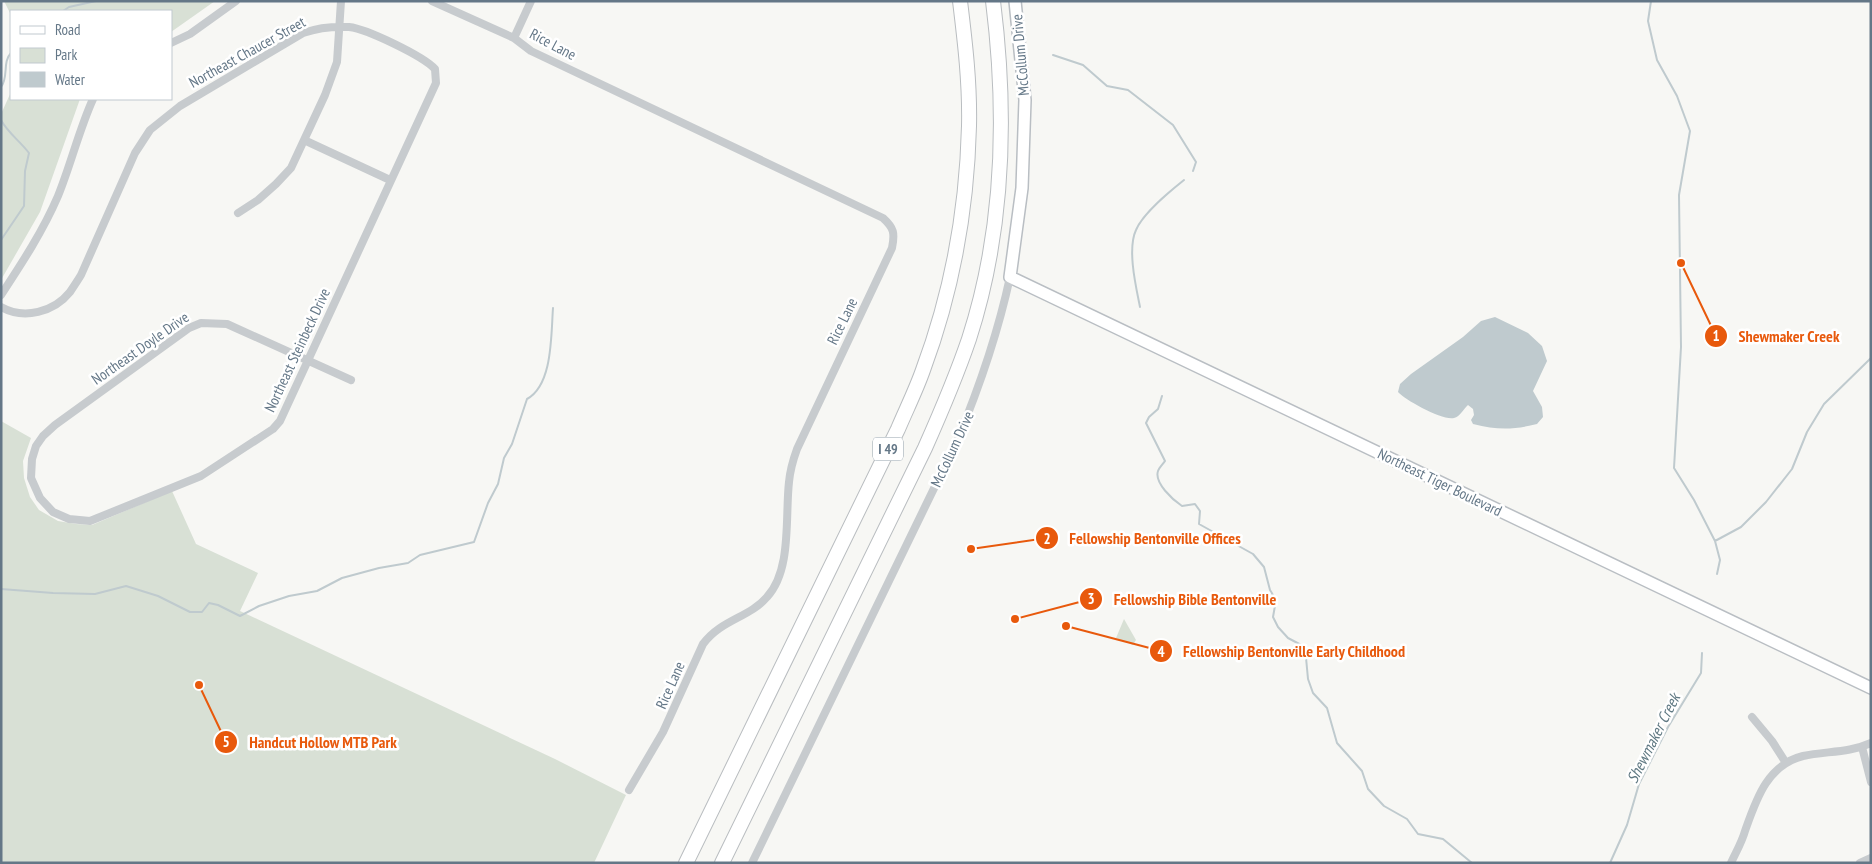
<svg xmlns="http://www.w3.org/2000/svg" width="1872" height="864" font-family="'PT Sans Narrow',sans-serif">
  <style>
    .green { fill: #d8e0d5 }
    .water { fill: #bfcace }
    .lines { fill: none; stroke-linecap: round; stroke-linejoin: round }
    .stream { stroke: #bfcace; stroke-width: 2 }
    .secondary-casing { stroke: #b9bec3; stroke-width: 14 }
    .highway-casing { stroke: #b9bdc0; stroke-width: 16 }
    .street { stroke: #c7cbce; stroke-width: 8 }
    .secondary { stroke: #fff; stroke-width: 11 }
    .highway { stroke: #fff; stroke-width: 14 }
    .labels { text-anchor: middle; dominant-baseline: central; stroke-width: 5; stroke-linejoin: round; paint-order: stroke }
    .shield { fill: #fff; stroke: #92a0ab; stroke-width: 1 }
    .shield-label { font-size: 14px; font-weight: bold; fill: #647787 }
    .street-label { font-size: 15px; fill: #647787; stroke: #fff }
    .water-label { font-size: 16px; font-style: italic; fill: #607983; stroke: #fff }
    .leader { fill: none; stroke: #e8590c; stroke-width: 2 }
    .callout-dot { fill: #e8590c; stroke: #fff; stroke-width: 2 }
    .mark-label { font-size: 15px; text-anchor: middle; font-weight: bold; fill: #fff }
    .callout-label { font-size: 16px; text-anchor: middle; font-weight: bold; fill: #e8590c; stroke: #fff; stroke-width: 5; stroke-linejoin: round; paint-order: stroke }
  </style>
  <rect width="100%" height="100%" fill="#f7f7f4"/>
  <path class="green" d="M 4,1 L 215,1 L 171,32 L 171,11 L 11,11 L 11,15 Z
    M 11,92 L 11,99 L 80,99 L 40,212 L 1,280 L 1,114 Z
    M 1,421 L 31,438 L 23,461 L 24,478 L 30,497 L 39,510 L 58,521 L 76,524 L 92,525 L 172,491 L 196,544 L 258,573 L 240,611 L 555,759 L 626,795 L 594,863 L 1,863 Z
    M 1124,619 L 1136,640 L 1133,645 L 1116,638 Z"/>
  <path class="water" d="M 1495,317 L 1528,333 L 1542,346 L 1547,361 L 1533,391 L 1542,407 L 1543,417 L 1537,424 C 1513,430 1497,430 1473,424 L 1471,420 L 1474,415 L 1473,409 L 1468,405 C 1464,408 1460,417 1454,418 C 1443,421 1405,400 1398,392 L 1400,384 L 1411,374 L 1463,337 L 1481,321 Z"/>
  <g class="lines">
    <path class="stream" d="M 1651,1 L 1648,21 L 1657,60 L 1677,96 L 1690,131 L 1679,195 L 1681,347 L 1674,468 L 1694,500 L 1715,541 L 1720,560 L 1717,574
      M 63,11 L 69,7 L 96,1
      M 1053,55 L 1083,65 L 1107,86 L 1128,90 L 1173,125 L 1196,162 L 1193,171
      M 1,87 C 9,77 2,62 11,53
      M 1,120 C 8,133 20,141 29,153 L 25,171 L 24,206 L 1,240
      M 1140,307 C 1136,287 1127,249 1136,230 C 1143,213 1169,192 1184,180
      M 1162,396 L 1158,409 L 1149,417 L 1146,423 L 1165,461 C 1163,464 1159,468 1158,471 C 1154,483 1173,500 1182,506 L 1195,504 L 1200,511 L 1199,524 L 1253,554 L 1264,567 L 1270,590 L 1276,600 L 1273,617 L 1278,627 L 1288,638 L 1305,647 L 1308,679 L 1313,693 L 1327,708 L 1337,743 L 1362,771 L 1368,789 L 1384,806 L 1407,819 L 1418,834 L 1443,839 L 1472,863
      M 1715,541 L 1741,527 L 1766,502 L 1792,469 L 1807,432 L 1824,404 L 1871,358
      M 1,589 L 53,593 L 95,594 L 126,586 L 158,596 L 190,612 L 202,612 L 209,603 L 218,605 L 240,616 L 259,606 L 289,596 L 317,591 L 342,578 L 379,568 L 408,563 L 420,555 L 474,542 L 488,503 L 498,484 L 504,458 L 512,444 L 527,399 C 553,385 551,334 553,308
      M 1610,863 L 1627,825 L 1639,784 L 1668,727 L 1701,673 L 1702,653"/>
    <g class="secondary-casing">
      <path id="secondary" d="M 1015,1 L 1025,100 L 1022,188 L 1010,277 L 1871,688"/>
    </g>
    <g class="highway-casing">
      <path id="highway" d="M 686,863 L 898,429 C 906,410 916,390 923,370 C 952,292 967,209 969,126 C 970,84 965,42 960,1
        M 722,863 L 925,448 C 941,412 956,377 969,339 C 1004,231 1007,113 993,1"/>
    </g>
    <path class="street" d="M 432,1 L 514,38 L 531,51 L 883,218 C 894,228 895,233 892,248 L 797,449 C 793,460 790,471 789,482 C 785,517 792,570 767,597 C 749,618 722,619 703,644 L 663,732 L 629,790
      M 514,38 L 531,1
      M 171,43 L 190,34 L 236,1
      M 304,140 L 390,180
      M 238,213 L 258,200 L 276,184 L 291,168 L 325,95 L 337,62 L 341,1
      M 1,295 C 22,263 43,231 58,196 C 71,164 79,130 93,99
      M 1,307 C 24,320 54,312 70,292 C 74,286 78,280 81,275 L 135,153 L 150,130 L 180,106 L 303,33 C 318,28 333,26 349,27 C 367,29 423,56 435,69 L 436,83 L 280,421 L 273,429 L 201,476 L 90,521 L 69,519 L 53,512 L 40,498 L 31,478 L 32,459 L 36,446 L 43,436 L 55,425 L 189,328 L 201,323 L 227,324 L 351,380
      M 1752,717 L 1772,741 L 1786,763
      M 1862,747 L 1871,782
      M 752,863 L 957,441 C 979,388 998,333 1010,277
      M 1731,863 C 1736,852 1742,842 1745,831 C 1756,800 1767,765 1803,756 C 1826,751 1849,753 1871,743
      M 1860,863 L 1871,858"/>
    <use href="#secondary" class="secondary"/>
    <use href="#highway" class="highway"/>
  </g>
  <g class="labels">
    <rect class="shield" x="873" y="437.5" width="30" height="23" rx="4"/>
    <g class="shield-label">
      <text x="888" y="449">I 49</text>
    </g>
    <g class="street-label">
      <text transform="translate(553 44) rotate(28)">Rice Lane</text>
      <text transform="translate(247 52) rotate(-29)">Northeast Chaucer Street</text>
      <text transform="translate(1020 55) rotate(-95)">McCollum Drive</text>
      <text transform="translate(842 321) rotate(-64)">Rice Lane</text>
      <text transform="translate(140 348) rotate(-35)">Northeast Doyle Drive</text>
      <text transform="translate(297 350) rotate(-65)">Northeast Steinbeck Drive</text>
      <text transform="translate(952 449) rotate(-65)">McCollum Drive</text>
      <text transform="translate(1440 482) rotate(26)">Northeast Tiger Boulevard</text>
      <text transform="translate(670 685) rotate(-66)">Rice Lane</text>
    </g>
    <g class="water-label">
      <text transform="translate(1653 738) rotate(-63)">Shewmaker Creek</text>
    </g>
  </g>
  <path class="leader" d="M1681 263L1716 336M971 549L1047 538M1015 619L1091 599M1066 626L1161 651M199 685L226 742"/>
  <g class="callout-dot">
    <circle cx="1681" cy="263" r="5"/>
    <circle cx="971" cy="549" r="5"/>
    <circle cx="1015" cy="619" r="5"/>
    <circle cx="1066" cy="626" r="5"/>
    <circle cx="199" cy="685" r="5"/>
    <circle cx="1716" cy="336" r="12"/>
    <circle cx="1047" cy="538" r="12"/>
    <circle cx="1091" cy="599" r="12"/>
    <circle cx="1161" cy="651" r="12"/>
    <circle cx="226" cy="742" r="12"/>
  </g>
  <g class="mark-label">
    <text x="1716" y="341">1</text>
    <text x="1047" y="544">2</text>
    <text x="1091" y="604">3</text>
    <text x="1161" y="657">4</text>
    <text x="226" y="747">5</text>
  </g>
  <g class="callout-label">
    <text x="1789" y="342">Shewmaker Creek</text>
    <text x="1155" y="544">Fellowship Bentonville Offices</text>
    <text x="1195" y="605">Fellowship Bible Bentonville</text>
    <text x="1294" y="657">Fellowship Bentonville Early Childhood</text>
    <text x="323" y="748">Handcut Hollow MTB Park</text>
  </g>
  <rect width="1872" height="864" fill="none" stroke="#647787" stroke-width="5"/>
  <rect x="10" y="10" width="162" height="90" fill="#ffffff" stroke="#c1c9cf"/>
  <rect x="20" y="26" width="25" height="8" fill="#ffffff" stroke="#c1c9cf"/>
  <text x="55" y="35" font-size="15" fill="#647787">Road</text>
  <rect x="20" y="48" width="25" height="15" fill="#d8e0d5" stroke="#c1c9cf"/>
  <text x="55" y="60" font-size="15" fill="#647787">Park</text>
  <rect x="20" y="72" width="25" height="15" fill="#bfcace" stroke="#c1c9cf"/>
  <text x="55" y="85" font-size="15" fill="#647787">Water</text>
</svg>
